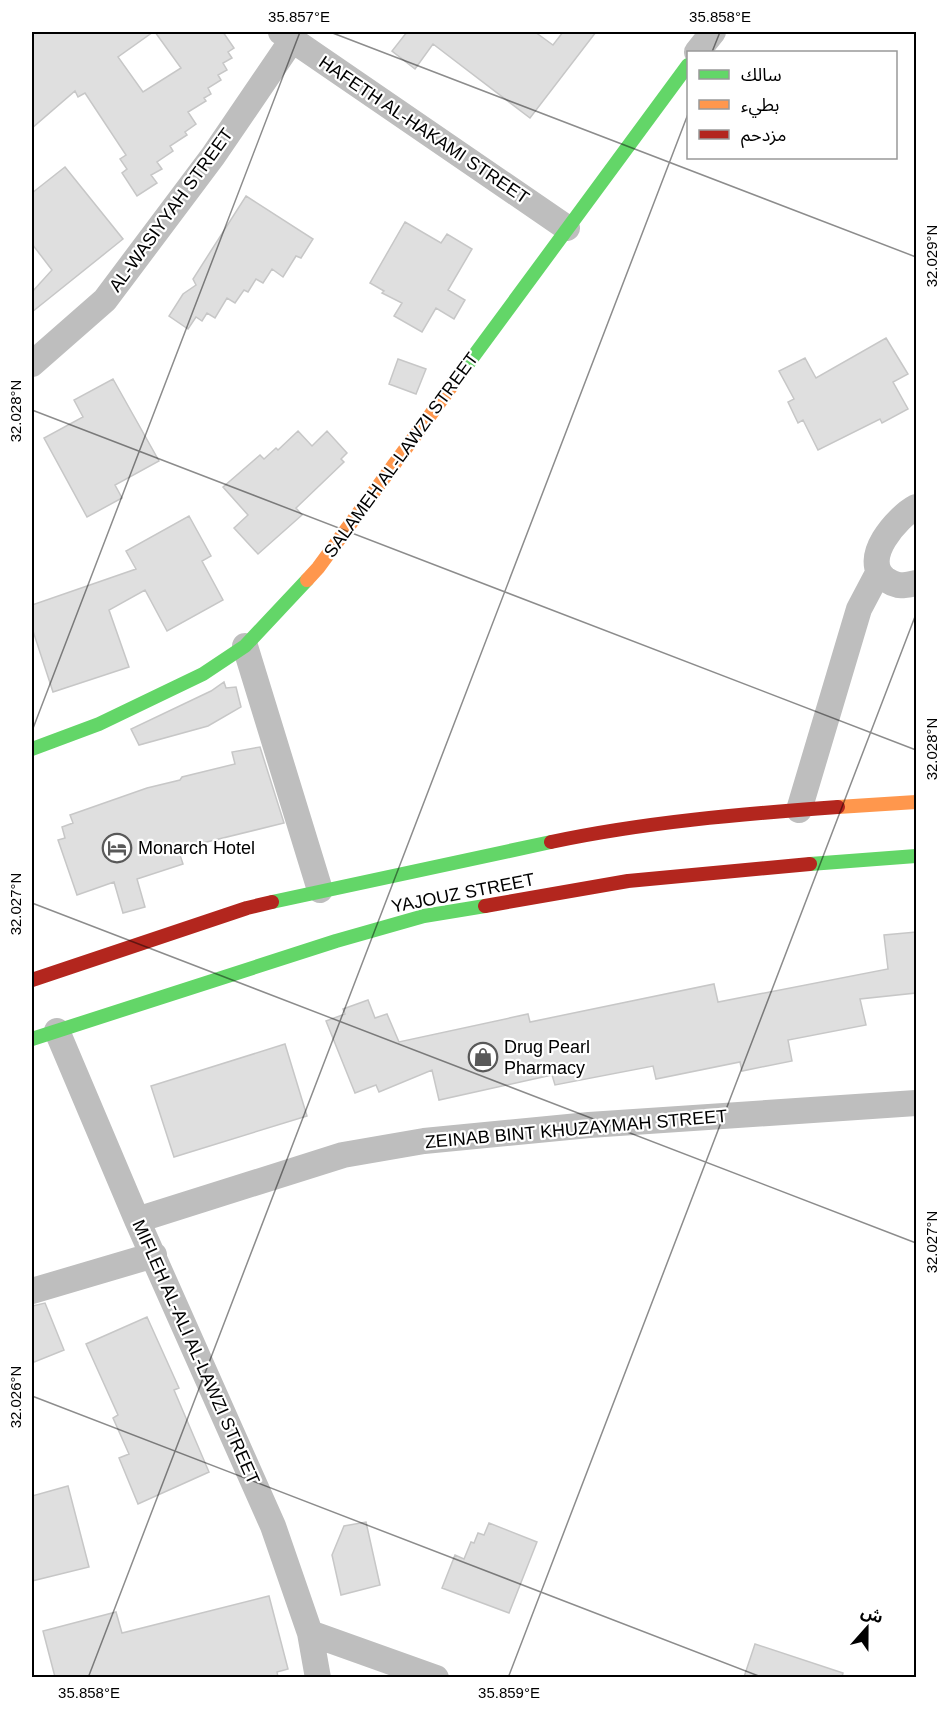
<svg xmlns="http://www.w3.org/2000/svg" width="948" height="1709" font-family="Helvetica,'Noto Sans Arabic',sans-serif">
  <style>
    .building { fill: #dfdfdf; stroke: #c7c7c7; stroke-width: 1.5 }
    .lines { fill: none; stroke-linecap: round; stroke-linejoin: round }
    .street { stroke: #bebebe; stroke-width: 26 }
    .fast { stroke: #63d668; stroke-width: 14 }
    .slow { stroke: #ff974d; stroke-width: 14 }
    .jam { stroke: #b3261e; stroke-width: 14 }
    .ticks { fill: none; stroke: #000; stroke-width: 1.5; stroke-opacity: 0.45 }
    .labels { text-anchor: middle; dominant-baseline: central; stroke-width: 4.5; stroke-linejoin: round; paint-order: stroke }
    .street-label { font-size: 18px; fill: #000; stroke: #fff }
    .poi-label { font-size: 18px; fill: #000; stroke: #fff; text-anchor: start }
    .neatline { fill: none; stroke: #000; stroke-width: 2 }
    .ticks-label { font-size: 15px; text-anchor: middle; fill: #000 }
  </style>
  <rect width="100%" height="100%" fill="#fff"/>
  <path class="building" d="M 32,32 L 153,32 L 118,57 L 143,92 L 181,68 L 155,32 L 223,32 L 234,48 L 228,52 L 232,58 L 223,63 L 227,70 L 218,75 L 221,80 L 208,88 L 211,94 L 204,98 L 206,101 L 188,112 L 196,124 L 185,132 L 187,135 L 170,146 L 173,151 L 157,162 L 162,169 L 151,175 L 157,183 L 137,196 L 122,173 L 127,169 L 120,159 L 126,155 L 85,93 L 78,97 L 75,91 L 32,128 Z
    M 407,32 L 535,32 L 553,45 L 563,32 L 596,32 L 530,118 L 433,44 L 415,69 L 392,51 Z
    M 65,167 L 123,239 L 32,312 L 32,292 L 52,270 L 32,244 L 32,193 Z
    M 246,196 L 313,239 L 301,258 L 296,256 L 283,277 L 272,269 L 263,283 L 256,279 L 248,292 L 244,290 L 235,303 L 227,298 L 215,318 L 207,313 L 202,321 L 196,317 L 188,329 L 169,316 L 183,294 L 196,285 L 193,279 Z
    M 405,222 L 441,243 L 447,234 L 472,249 L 448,290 L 465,300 L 454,319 L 436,308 L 422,332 L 394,316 L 402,303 L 382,293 L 384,291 L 370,283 Z
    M 886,338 L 908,374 L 893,382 L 908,409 L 882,423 L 880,419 L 818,450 L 803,420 L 798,423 L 788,402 L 794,399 L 779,371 L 805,358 L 816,378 Z
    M 398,359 L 426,369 L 416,394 L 389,384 Z
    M 113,379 L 159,461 L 115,485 L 122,498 L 87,517 L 44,438 L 83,417 L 74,400 Z
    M 298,431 L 312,446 L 327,431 L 347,453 L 341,459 L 344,462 L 296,508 L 302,515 L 258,554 L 234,528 L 248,515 L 223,487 L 260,455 L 264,459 L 276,448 L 278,450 Z
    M 189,516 L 211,556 L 202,561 L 223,600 L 167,631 L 145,590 L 109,610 L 129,667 L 53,692 L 32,628 L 32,605 L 136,569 L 126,551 Z
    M 224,682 L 226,688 L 236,687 L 241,707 L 208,726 L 139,745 L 131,729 L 211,691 Z
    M 260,747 L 284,823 L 178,849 L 183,864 L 137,879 L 145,907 L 123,913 L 114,882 L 77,895 L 58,840 L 65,838 L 62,827 L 73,823 L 70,815 L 147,788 L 180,780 L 182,777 L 235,764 L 232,752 Z
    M 916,932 L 916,993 L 860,999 L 866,1025 L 788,1040 L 792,1061 L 742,1071 L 740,1062 L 656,1079 L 653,1066 L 555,1085 L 552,1075 L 439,1100 L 432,1070 L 379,1092 L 376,1085 L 355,1093 L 326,1021 L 345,1014 L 343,1009 L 368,1000 L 375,1018 L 387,1014 L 399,1042 L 528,1014 L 530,1022 L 714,984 L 718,1002 L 888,969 L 884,935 Z
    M 285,1044 L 307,1116 L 174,1157 L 151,1086 Z
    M 45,1303 L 64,1350 L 32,1363 L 32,1306 Z
    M 147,1317 L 179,1388 L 174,1390 L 209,1472 L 138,1504 L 119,1458 L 129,1454 L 113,1418 L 118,1415 L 86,1344 Z
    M 68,1486 L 89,1567 L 32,1581 L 32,1496 Z
    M 366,1522 L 380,1585 L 341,1595 L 332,1555 L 344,1526 Z
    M 489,1523 L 537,1542 L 509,1613 L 442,1588 L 455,1555 L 464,1559 L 471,1542 L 474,1543 L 478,1533 L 484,1535 Z
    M 269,1596 L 288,1669 L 277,1672 L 278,1677 L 55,1677 L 43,1631 L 116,1612 L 122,1633 Z
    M 755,1644 L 843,1673 L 842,1677 L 744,1677 Z"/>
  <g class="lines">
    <path class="street" d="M 281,32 L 567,228
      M 697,52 L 713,32
      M 32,364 L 105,300 L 213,156 L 292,40
      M 916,507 C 897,517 860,559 885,579 C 888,581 894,584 898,585 C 903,586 911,584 916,583
      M 245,646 L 320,890
      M 799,810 L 859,609 L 878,573
      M 57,1031 L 137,1220 L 273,1526 L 310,1633 L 318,1678
      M 137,1220 L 343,1155 L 424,1141 L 589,1125 L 916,1103
      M 32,1291 L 154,1255
      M 310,1633 L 436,1678"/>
    <path class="fast" d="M 456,380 L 688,65
      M 32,749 L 99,724 L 203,674 L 245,646 L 307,580
      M 810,864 L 916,856
      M 272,902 L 551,842
      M 32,1039 L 336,941 L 424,916 L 485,906"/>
    <path class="slow" d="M 307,580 L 318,568 L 456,380
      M 838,807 L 916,802"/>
    <path class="jam" d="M 551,842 C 645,822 742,814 838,807
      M 485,906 L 628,881 L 810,864
      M 32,980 L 247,908 L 272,902"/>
  </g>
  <path class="ticks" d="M 330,32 L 916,257M 712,52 L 720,32M 32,410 L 916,750M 32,731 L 300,32M 32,903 L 916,1243M 32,1396 L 764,1678M 88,1678 L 688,114M 508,1678 L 916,614"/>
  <defs>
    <g id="hotel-ring" transform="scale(1.5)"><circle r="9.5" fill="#fff" stroke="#595959" stroke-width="1.5"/><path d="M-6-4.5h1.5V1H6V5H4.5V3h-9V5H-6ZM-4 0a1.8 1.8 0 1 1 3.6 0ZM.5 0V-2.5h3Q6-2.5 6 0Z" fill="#595959"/></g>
    <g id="shop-ring" transform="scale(1.5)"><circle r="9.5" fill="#fff" stroke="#595959" stroke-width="1.5"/><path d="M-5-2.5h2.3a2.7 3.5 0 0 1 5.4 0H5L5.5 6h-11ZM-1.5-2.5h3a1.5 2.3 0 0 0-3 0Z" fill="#595959"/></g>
  </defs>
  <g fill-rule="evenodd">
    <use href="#hotel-ring" x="117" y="848"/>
    <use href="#shop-ring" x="483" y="1057"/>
  </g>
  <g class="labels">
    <g class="street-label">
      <text transform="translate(424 130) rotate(34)">HAFETH AL-HAKAMI STREET</text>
      <text transform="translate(171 210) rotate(-54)">AL-WASIYYAH STREET</text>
      <text transform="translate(401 455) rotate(-54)">SALAMEH AL-LAWZI STREET</text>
      <text transform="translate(463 893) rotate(-11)">YAJOUZ STREET</text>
      <text transform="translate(576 1129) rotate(-5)">ZEINAB BINT KHUZAYMAH STREET</text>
      <text transform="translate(196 1352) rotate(66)">MIFLEH AL-ALI AL-LAWZI STREET</text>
    </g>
    <g class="poi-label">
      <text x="138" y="848">Monarch Hotel</text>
      <text x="504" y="1047">Drug Pearl<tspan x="504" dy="21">Pharmacy</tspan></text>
    </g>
  </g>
  <rect width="948" height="1709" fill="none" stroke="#ffffff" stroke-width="66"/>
  <rect x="687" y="51" width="210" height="108" fill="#ffffff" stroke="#999999" stroke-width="1.5"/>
  <rect x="699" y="70" width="30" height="9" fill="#63d668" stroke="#999999" stroke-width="1.5"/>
  <text x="741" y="81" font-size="18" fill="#000000">سالك</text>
  <rect x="699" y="100" width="30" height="9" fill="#ff974d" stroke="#999999" stroke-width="1.5"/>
  <text x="741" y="111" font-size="18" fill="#000000">بطيء</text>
  <rect x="699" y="130" width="30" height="9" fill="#b3261e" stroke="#999999" stroke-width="1.5"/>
  <text x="741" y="141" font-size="18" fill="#000000">مزدحم</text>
  <g transform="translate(867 1628) rotate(21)" stroke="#ffffff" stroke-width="4.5" paint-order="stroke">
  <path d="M0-4.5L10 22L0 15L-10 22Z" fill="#000000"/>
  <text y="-9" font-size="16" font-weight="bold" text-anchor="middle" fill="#000000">ش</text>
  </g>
  <rect x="33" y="33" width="882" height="1643" class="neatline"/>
  <g class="ticks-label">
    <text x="299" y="22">35.857°E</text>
    <text x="720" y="22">35.858°E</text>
    <text transform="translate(932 256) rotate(-90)" y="5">32.029°N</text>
    <text transform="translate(16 411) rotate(-90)" y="5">32.028°N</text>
    <text transform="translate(932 749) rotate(-90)" y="5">32.028°N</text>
    <text transform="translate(16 904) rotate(-90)" y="5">32.027°N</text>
    <text transform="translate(932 1242) rotate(-90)" y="5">32.027°N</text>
    <text transform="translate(16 1397) rotate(-90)" y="5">32.026°N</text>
    <text x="89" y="1698">35.858°E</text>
    <text x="509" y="1698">35.859°E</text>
  </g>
</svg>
